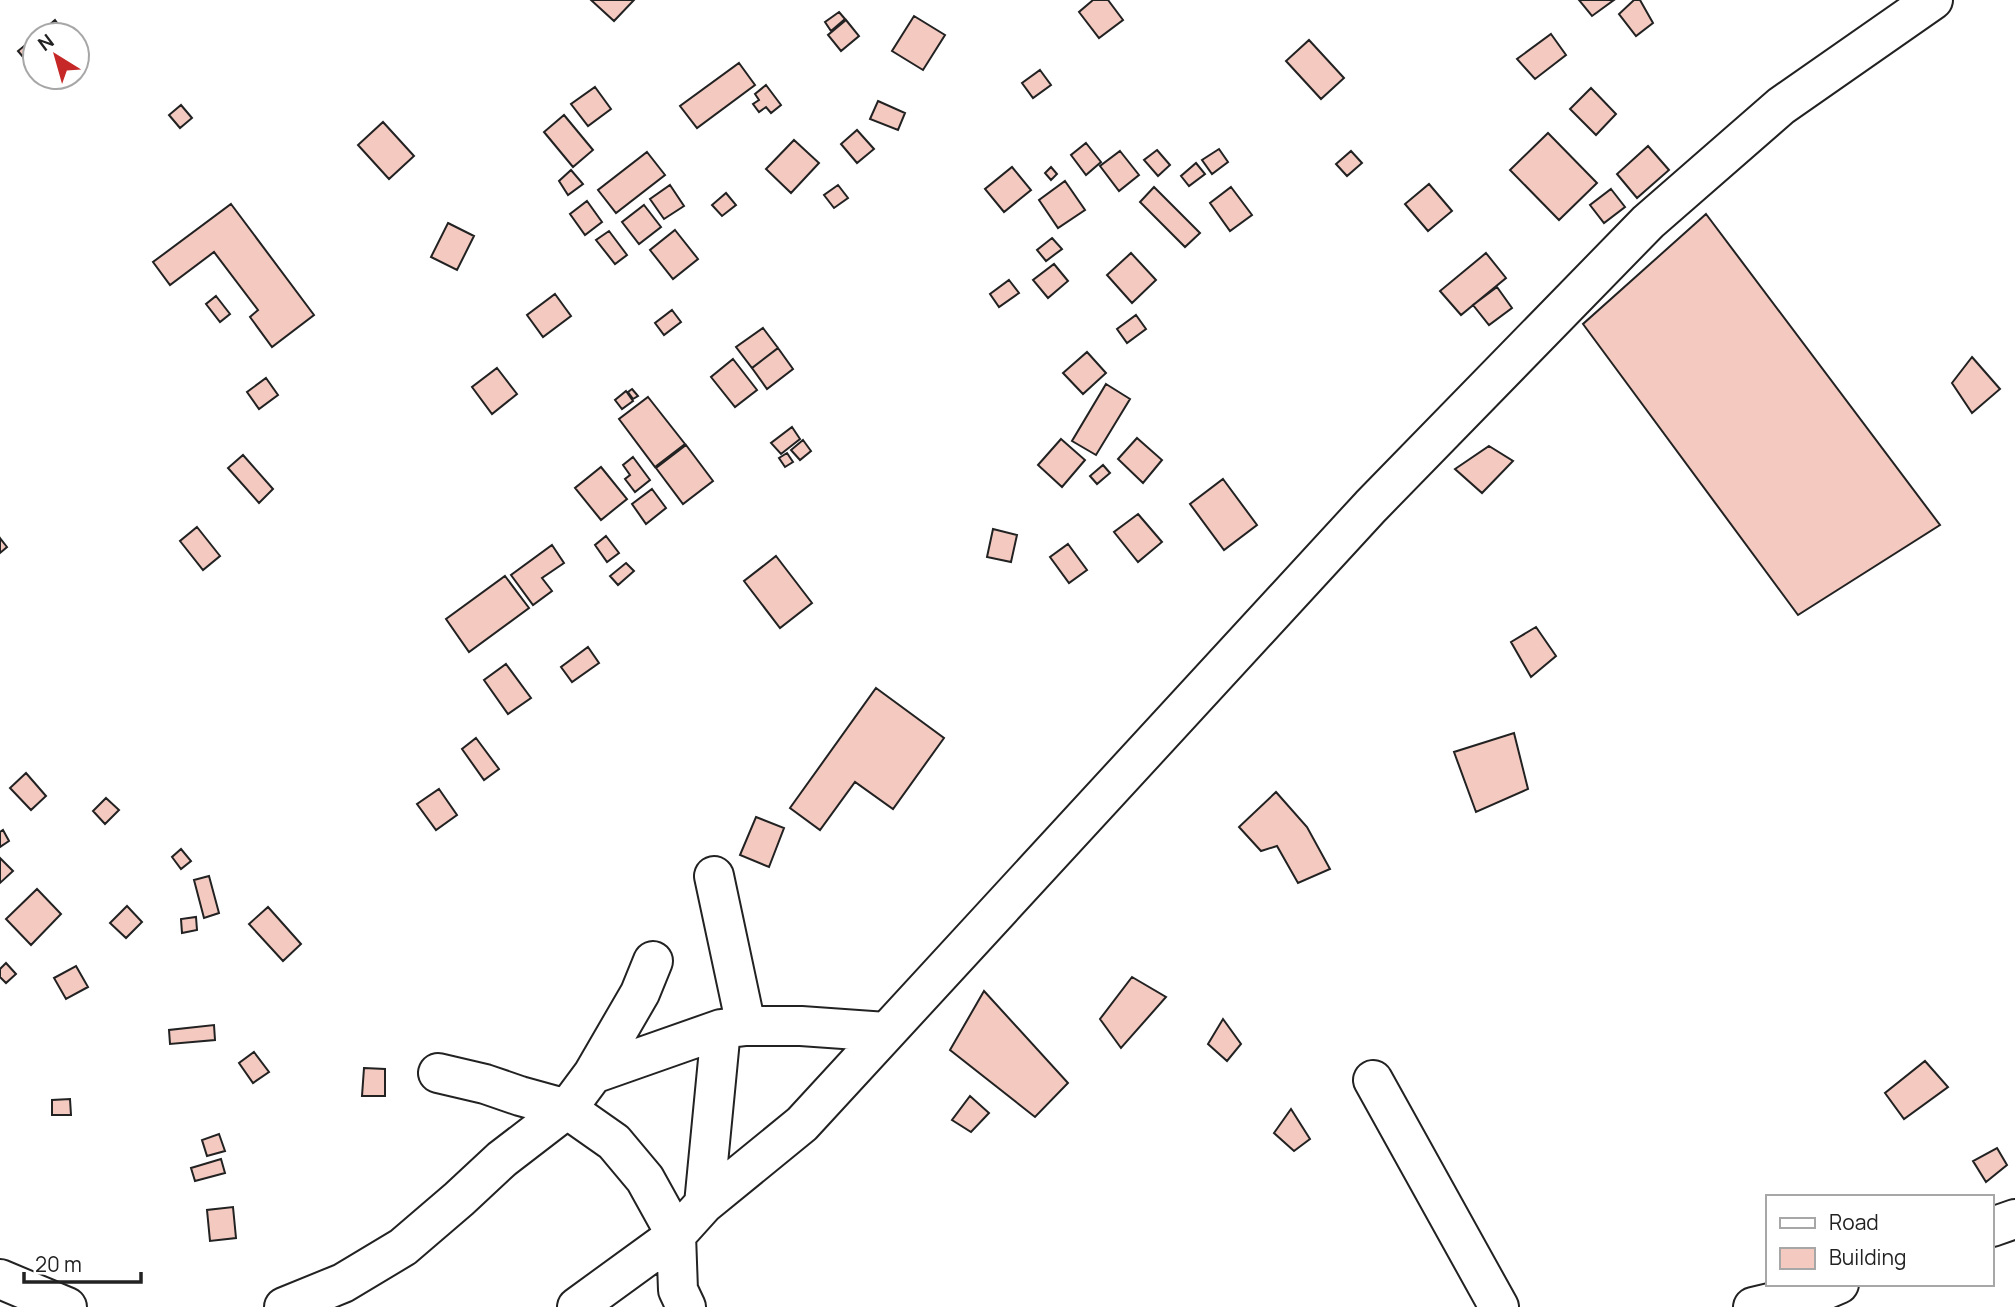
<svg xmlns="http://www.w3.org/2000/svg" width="2015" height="1307" font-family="Manrope,sans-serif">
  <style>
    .building { fill: #f3c9c0; stroke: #222; stroke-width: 2 }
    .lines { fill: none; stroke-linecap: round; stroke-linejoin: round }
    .minor-casing { stroke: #222; stroke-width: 42 }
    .minor { stroke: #fff; stroke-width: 38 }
  </style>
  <rect width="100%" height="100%" fill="#fff"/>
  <path class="building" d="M 591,0 L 634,0 L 614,21 Z
    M 1093,0 L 1108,0 L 1123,20 L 1099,38 L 1079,12 Z
    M 1579,0 L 1614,0 L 1592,16 Z
    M 1634,0 L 1640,0 L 1653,23 L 1636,36 L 1619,14 Z
    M 839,12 L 845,19 L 831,31 L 825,22 Z
    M 914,16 L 945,35 L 923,70 L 892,51 Z
    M 55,20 L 66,35 L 38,35 Z
    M 846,20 L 859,36 L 841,51 L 828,35 Z
    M 1551,34 L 1566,55 L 1535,79 L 1517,59 Z
    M 35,37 L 35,61 L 30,65 L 18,51 Z
    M 1309,40 L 1344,78 L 1321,99 L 1286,61 Z
    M 739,63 L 755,85 L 697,128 L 680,106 Z
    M 1040,70 L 1051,85 L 1033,98 L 1022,83 Z
    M 766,85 L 781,105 L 771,113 L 766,107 L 759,112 L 753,104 L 759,100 L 755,94 Z
    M 595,87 L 611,109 L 588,126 L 571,104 Z
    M 1591,88 L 1616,114 L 1596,135 L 1570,109 Z
    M 878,101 L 905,113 L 898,130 L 870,119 Z
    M 181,105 L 192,118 L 180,128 L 169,115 Z
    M 564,115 L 593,150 L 573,167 L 544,132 Z
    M 383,122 L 414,156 L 389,179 L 358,145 Z
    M 857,130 L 874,149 L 857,163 L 841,144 Z
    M 1548,133 L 1597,183 L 1559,220 L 1510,170 Z
    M 794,140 L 819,163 L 791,193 L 766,169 Z
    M 1086,143 L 1101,162 L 1086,175 L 1071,155 Z
    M 1648,146 L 1669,170 L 1637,198 L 1617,174 Z
    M 1219,149 L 1228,162 L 1212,174 L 1202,160 Z
    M 1157,150 L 1170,165 L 1158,176 L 1144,160 Z
    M 1120,151 L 1139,175 L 1119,191 L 1100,166 Z
    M 1351,151 L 1362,163 L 1347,176 L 1336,164 Z
    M 647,152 L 665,175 L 616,213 L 598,190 Z
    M 1196,163 L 1205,174 L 1189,186 L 1181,176 Z
    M 1012,167 L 1031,190 L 1004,212 L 985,189 Z
    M 1051,167 L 1057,174 L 1051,180 L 1045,173 Z
    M 571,170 L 583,184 L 568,195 L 559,181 Z
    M 1065,181 L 1085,210 L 1058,228 L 1039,200 Z
    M 1429,184 L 1452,211 L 1428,231 L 1405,204 Z
    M 670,185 L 684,206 L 664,219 L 650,199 Z
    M 838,185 L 848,198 L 834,208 L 824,195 Z
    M 1154,187 L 1200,233 L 1185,247 L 1140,202 Z
    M 1231,187 L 1252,215 L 1230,231 L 1210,203 Z
    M 1611,189 L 1625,207 L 1604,223 L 1590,205 Z
    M 726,193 L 736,205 L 722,216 L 712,205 Z
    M 587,201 L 602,222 L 585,235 L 570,214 Z
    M 231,204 L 314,315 L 272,347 L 250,317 L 258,310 L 214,252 L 170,285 L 153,262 Z
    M 644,205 L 661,227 L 639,244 L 622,222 Z
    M 1706,214 L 1940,525 L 1798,615 L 1583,324 Z
    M 448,223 L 474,236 L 457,270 L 431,257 Z
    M 675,230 L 698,259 L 673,279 L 650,250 Z
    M 609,231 L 627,255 L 615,264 L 596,240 Z
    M 1052,238 L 1062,249 L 1046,261 L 1037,250 Z
    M 1131,253 L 1156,280 L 1132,303 L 1107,275 Z
    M 1486,253 L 1506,278 L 1461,315 L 1440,291 Z
    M 1054,264 L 1068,281 L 1048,298 L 1033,280 Z
    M 1009,280 L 1019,293 L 999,307 L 990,294 Z
    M 1497,287 L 1512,308 L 1489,325 L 1473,305 Z
    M 555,294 L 571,316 L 543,337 L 527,315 Z
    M 216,296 L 230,314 L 220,322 L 206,304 Z
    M 672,310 L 681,322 L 664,335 L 655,323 Z
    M 1136,315 L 1146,329 L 1127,343 L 1117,329 Z
    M 763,328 L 778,348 L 752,368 L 736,347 Z
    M 778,348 L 793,369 L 767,389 L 752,368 Z
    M 1087,352 L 1106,373 L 1083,394 L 1063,373 Z
    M 1972,357 L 2000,389 L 1972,413 L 1952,383 Z
    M 733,359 L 757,390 L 735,407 L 711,377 Z
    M 497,368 L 517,394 L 492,414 L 472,387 Z
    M 266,378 L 278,395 L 259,409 L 247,392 Z
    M 1106,384 L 1130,399 L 1096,455 L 1072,441 Z
    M 632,389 L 638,396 L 633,399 L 628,392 Z
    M 626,391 L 633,401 L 622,409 L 615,400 Z
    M 648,397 L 685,444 L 655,467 L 619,419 Z
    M 792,427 L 800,439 L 781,454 L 771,443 Z
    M 1137,438 L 1162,460 L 1143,483 L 1118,459 Z
    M 1061,439 L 1085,460 L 1062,487 L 1038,465 Z
    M 803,440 L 811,451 L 800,460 L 791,450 Z
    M 686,445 L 713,481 L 683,504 L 656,468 Z
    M 1489,446 L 1513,461 L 1482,493 L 1455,469 Z
    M 787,453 L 793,462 L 785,467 L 779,458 Z
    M 243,455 L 273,489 L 259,503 L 228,468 Z
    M 633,457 L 650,480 L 635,492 L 625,479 L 630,475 L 623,465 Z
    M 1103,465 L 1110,473 L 1097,484 L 1090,476 Z
    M 601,467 L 627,499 L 601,520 L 575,488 Z
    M 1223,479 L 1257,525 L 1224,550 L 1190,504 Z
    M 652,489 L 666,508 L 646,524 L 632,504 Z
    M 1138,514 L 1162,542 L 1138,562 L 1114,532 Z
    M 197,527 L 220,556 L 203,570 L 180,541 Z
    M 993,529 L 1017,535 L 1011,562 L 987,557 Z
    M 606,536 L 619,553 L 607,562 L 595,545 Z
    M 0,538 L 7,547 L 0,553 Z
    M 1068,544 L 1087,570 L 1069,583 L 1050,557 Z
    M 552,545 L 564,563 L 542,578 L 552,591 L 533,605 L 511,575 Z
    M 776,556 L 812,603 L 780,628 L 744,581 Z
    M 626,563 L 634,571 L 618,585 L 610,576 Z
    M 505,576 L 529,608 L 469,652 L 446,619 Z
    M 1536,627 L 1556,656 L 1531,677 L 1511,642 Z
    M 588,647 L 599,663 L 572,682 L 561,667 Z
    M 506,664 L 531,698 L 508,714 L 484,680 Z
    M 876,688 L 944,738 L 893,809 L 855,782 L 820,830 L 790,808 Z
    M 1514,733 L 1528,789 L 1476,812 L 1454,752 Z
    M 476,738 L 499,769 L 484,780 L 462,749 Z
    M 26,773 L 46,796 L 31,810 L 10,788 Z
    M 439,789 L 457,815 L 436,830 L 417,804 Z
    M 1276,792 L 1307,827 L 1330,869 L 1298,883 L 1277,846 L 1261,851 L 1239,827 Z
    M 106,798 L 119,810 L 105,824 L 93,811 Z
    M 756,817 L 784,828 L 769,867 L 740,855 Z
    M 3,830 L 9,841 L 0,847 L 0,832 Z
    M 181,849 L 191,861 L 181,869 L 172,857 Z
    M 0,858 L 13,871 L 0,883 Z
    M 209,876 L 219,913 L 204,918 L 194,880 Z
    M 37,889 L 61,914 L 31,945 L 6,919 Z
    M 127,906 L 142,922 L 126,938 L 110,923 Z
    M 268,907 L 301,944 L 283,961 L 249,924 Z
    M 196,917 L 197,930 L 182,933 L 181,919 Z
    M 6,963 L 16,974 L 6,983 L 0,977 L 0,969 Z
    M 76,966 L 88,987 L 66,999 L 54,978 Z
    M 1132,977 L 1166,997 L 1121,1048 L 1100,1019 Z
    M 984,991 L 1068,1083 L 1035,1117 L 950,1050 Z
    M 1223,1019 L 1241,1044 L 1227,1061 L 1208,1044 Z
    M 214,1025 L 215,1040 L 170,1044 L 169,1030 Z
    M 254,1052 L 269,1072 L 253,1083 L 239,1063 Z
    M 1925,1061 L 1948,1087 L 1904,1119 L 1885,1093 Z
    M 364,1068 L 385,1069 L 385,1096 L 362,1096 Z
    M 970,1096 L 989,1113 L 971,1132 L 952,1120 Z
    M 70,1099 L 71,1115 L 52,1115 L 52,1100 Z
    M 1291,1109 L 1310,1139 L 1294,1151 L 1274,1133 Z
    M 219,1134 L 225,1151 L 207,1156 L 202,1140 Z
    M 1997,1148 L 2007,1165 L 1986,1182 L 1973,1161 Z
    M 221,1159 L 225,1173 L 195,1181 L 191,1168 Z
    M 233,1207 L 236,1238 L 210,1241 L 207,1210 Z"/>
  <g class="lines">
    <g class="minor-casing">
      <path id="minor" d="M 714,876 L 746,1026
        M 438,1073 L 485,1084 L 520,1096 L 567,1109 L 614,1142 L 645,1179 L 676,1235 L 678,1290 L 686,1307
        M 593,1074 L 721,1029 L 746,1026 L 801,1026 L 886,1032
        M 1373,1080 L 1499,1307
        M 704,1204 L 721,1029
        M 1992,1227 L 2015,1219
        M 0,1279 L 67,1307
        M 284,1307 L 343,1283 L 403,1247 L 459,1199 L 502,1159 L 567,1109 L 593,1074 L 640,993 L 653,961
        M 577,1307 L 676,1235 L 704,1204 L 802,1124 L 1371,506 L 1648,222 L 1781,106 L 1933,0
        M 1753,1307 L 1825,1290 L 1839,1284"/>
    </g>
    <use href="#minor" class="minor"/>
  </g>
  <rect x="1766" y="1195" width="228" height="91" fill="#ffffff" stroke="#a7a7a7" stroke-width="2"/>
  <rect x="1780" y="1218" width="35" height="10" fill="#ffffff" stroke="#a7a7a7" stroke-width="2"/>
  <text x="1829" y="1230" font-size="21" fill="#222222">Road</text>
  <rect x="1780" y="1248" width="35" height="21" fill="#f3c9c0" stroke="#a7a7a7" stroke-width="2"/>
  <text x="1829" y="1265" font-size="21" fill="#222222">Building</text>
  <g transform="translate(56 56) rotate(323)"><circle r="33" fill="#ffffff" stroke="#a7a7a7" stroke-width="2"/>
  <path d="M0-5L12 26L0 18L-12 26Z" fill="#c62828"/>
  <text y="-10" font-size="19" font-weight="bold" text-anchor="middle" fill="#222222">N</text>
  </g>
  <path d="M24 1272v10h117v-10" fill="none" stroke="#222222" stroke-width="3.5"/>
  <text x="35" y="1272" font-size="21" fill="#222222" stroke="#ffffff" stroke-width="5" paint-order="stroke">20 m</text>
</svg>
